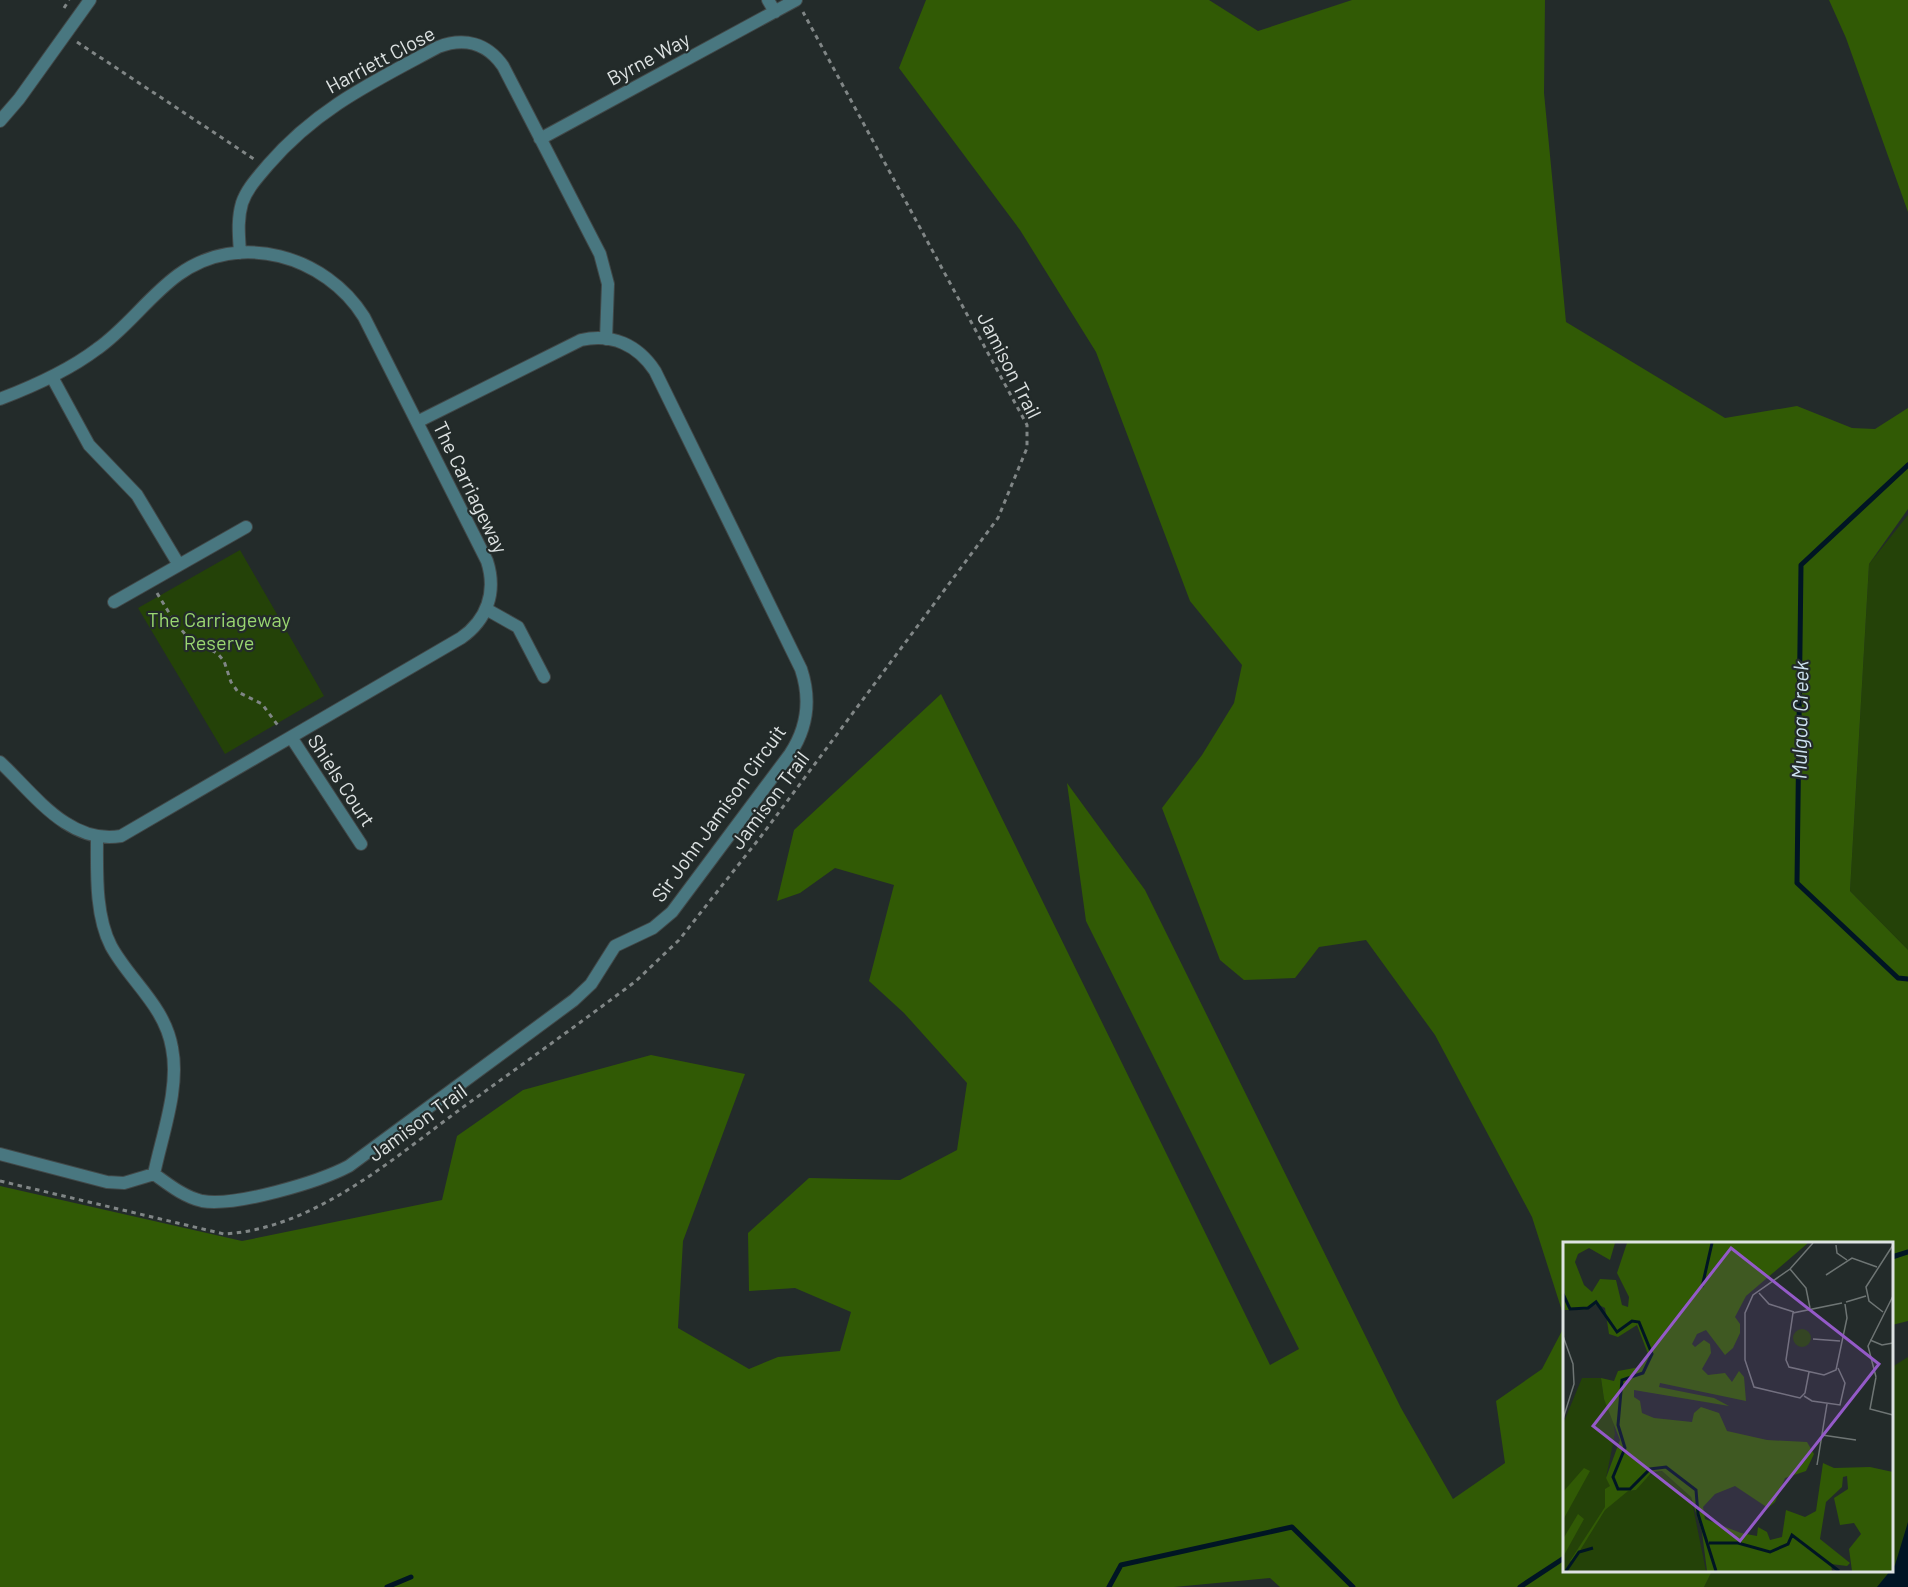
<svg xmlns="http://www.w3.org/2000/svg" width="1908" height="1587" font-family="Barlow,sans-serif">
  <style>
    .green { fill: #244208 }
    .forest { fill: #315a05 }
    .water { fill: #001524 }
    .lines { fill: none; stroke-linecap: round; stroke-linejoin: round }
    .stream { stroke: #001524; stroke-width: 5 }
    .minor-casing { stroke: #414848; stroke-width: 14 }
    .tertiary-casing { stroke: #414848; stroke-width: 14 }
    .path { stroke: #808686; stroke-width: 3; stroke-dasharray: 4.5 4.5; stroke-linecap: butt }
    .minor { stroke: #497780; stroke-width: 12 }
    .tertiary { stroke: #497780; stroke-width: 12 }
    .labels { text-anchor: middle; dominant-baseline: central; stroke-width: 4.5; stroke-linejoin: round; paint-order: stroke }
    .street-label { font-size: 20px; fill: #dee3e3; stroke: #232b2a }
    .park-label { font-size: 20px; fill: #9ad771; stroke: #232b2a }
    .water-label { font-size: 21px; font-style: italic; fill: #cde2f0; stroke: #232b2a }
    .inset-river { fill: none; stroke: #001524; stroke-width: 3 }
    .inset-road { fill: none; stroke: #6e7574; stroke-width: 1.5 }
    .view { fill: #945ac8; fill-opacity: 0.15; stroke: #945ac8; stroke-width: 3 }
    .inset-edge { fill: none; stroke: #dee3e3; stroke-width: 3 }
  </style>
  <rect width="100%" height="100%" fill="#232b2a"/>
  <path class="green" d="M 1908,515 L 1908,950 L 1850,891 L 1869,564 Z
    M 240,550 L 324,696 L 225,754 L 138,608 Z
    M 1908,1357 L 1908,1587 L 1704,1587 L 1712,1571 L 1892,1570 L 1892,1367 Z"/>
  <path class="forest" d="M 926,0 L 1209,0 L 1258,31 L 1352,0 L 1545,0 L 1544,93 L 1566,322 L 1725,418 L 1797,406 L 1852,428 L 1875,429 L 1908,408 L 1908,509 L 1869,564 L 1850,891 L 1908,950 L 1908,1321 L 1892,1325 L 1892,1244 L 1564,1244 L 1564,1317 L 1532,1217 L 1435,1035 L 1366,940 L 1319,947 L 1295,978 L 1244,980 L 1220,960 L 1162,808 L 1202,755 L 1234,703 L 1242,665 L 1190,601 L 1096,352 L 1020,230 L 899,68 Z
    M 1829,0 L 1908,0 L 1908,212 L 1846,38 Z
    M 941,694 L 1270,1365 L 1299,1349 L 1086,921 L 1067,783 L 1145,890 L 1401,1408 L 1453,1499 L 1505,1463 L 1496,1401 L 1542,1369 L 1564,1327 L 1564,1570 L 1712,1571 L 1704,1587 L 1280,1587 L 1270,1578 L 1174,1587 L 0,1587 L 0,1186 L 242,1241 L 442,1200 L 457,1136 L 523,1090 L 651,1055 L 745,1074 L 683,1241 L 678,1328 L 749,1369 L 778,1357 L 840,1351 L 851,1312 L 795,1288 L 749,1291 L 748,1233 L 809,1178 L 900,1180 L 957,1150 L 967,1083 L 904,1013 L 869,981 L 894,885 L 835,868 L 800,893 L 777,901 L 794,830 Z"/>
  <path class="water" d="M 1908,1522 L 1908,1587 L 1877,1587 L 1895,1565 Z"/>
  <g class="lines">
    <path class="stream" d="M 1908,465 L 1801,565 L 1797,883 L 1898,978 L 1908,979
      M 1892,1257 L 1908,1252
      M 387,1587 L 411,1577
      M 1109,1587 L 1121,1565 L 1292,1527 L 1353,1587
      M 1520,1587 L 1564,1558"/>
    <g class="minor-casing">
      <path id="minor" d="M 768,0 L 775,12
        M 540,139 L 796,0
        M 240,253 C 239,236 237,220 242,203 C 247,188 259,176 268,165 C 317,108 373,82 438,47 C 464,37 487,43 503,66 L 600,254 L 608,284 L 606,339
        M 52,377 L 89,445 L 137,495 L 179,565
        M 0,399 C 34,386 68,371 97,349 C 127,328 148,297 178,275 C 239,230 326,256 364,317 L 487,561 C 497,592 487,620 461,638 L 121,836 C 69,845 34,794 0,762
        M 114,602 L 246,527
        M 486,609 L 518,627 L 544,677
        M 291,737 L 361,844
        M 97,838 C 97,872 95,915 111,946 C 130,981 165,1006 172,1048 C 180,1088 162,1135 154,1174
        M 0,1154 L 107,1182 L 124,1183 L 154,1174
        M 154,1174 C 168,1184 184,1197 202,1201 C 235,1207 319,1182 349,1166 L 574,1000 L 591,984 L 615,946 L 653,928 L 672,912 L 790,754 C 808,727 811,699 801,669 L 655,371 C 638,345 612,333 581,340 L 417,422"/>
    </g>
    <g class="tertiary-casing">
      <path id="tertiary" d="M 0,121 L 19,99 L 90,0"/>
    </g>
    <path class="path" d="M 64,8 L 69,0
      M 77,42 L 254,159
      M 157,593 L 174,621 L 185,634 L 218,654 L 224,661 L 231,682 L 238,692 L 262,704 L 279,727
      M 0,1181 L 224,1234 C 315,1229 396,1156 466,1105 C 523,1064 580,1023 636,981 L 679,940 L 762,835 L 998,518 L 1027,448 L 1027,425 L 803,12"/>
    <use href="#minor" class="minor"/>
    <use href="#tertiary" class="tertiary"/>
  </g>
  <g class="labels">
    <g class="street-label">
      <text transform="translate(648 58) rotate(-28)">Byrne Way</text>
      <text transform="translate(380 59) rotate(-28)">Harriett Close</text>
      <text transform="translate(1010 365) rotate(63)">Jamison Trail</text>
      <text transform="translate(471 487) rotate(64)">The Carriageway</text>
      <text transform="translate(342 780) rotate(57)">Shiels Court</text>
      <text transform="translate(769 800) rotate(-53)">Jamison Trail</text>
      <text transform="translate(718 813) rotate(-54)">Sir John Jamison Circuit</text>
      <text transform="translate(417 1122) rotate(-36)">Jamison Trail</text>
    </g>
    <g class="park-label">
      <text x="219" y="619">The Carriageway<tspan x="219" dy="23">Reserve</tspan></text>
    </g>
    <g class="water-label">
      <text transform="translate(1799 720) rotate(-89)">Mulgoa Creek</text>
    </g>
  </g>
  <g transform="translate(1563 1242)">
    <rect width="330" height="330" fill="#232b2a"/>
    <path d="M230 96a9 9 0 1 1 18 0a9 9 0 1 1-18 0ZM 19,136 L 38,136 L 41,157 L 50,174 L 52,192 L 43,236 L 64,249 L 73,248 L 83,234 L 99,229 L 128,255 L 143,329 L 0,329 L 0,182 Z" fill="#244208"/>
    <path d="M 0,1 L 52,1 L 47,18 L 26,6 L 15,12 L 12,20 L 21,43 L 29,50 L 37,37 L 53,38 L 59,63 L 65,65 L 66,55 L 54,31 L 64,1 L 245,1 L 183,54 L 172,75 L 177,82 L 177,91 L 170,106 L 162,113 L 143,88 L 134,92 L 129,102 L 132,105 L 141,98 L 147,102 L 148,111 L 139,127 L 145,133 L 162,131 L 169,140 L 176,129 L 181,135 L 183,159 L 97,141 L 96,145 L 151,156 L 166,164 L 71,148 L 71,155 L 77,159 L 79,171 L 91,176 L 129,180 L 131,171 L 138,165 L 156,171 L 164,189 L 204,198 L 244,200 L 251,212 L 243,229 L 222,236 L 212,260 L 205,266 L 172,244 L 152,252 L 140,265 L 142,277 L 178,291 L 194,294 L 195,285 L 204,290 L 207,298 L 219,295 L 223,268 L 242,275 L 253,269 L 260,221 L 271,226 L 307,225 L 330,230 L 330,329 L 277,329 L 289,329 L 286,307 L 298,292 L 291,281 L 277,283 L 271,256 L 285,247 L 284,234 L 280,235 L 279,245 L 263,260 L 257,297 L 287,321 L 284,324 L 268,322 L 269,329 L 144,329 L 139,290 L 128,255 L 99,229 L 89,230 L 73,248 L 65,249 L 42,268 L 11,318 L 7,319 L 42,265 L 42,247 L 47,244 L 43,236 L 57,198 L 41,157 L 38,136 L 51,139 L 55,129 L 77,125 L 85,112 L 74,83 L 55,95 L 46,92 L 42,66 L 34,62 L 21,68 L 2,68 ZM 21,226 L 27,229 L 0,278 L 0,250 ZM 15,272 L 21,277 L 0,315 L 0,297 Z" fill="#315a05"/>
    <path class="inset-river" d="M 139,45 L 149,1M 0,52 L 7,67 L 25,66 L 33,60 L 54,90 L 69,79 L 76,80 L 89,112 L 80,131 L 59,138 L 55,183 L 62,206 L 50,235 L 55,247 L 67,247 L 87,227 L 103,225 L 133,248 L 135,272 L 153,329M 146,301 L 175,301 L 207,310 L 225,302 L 229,293 L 276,329M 3,329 L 16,310 L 30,306"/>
    <path class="inset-road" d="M 273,3 L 274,11 L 284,18M 227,27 L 243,46 L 247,66M 263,33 L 289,16 L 314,25M 196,51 L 206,62 L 231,70M 283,60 L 303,54M 279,61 L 230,71 L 223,118 L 226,125 L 261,133 L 273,128 L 284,76 L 282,62M 320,70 L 306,59 L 303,45 L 330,3M 0,94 L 10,122 L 11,142 L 0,177M 250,97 L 277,99M 307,98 L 319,103 L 330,101M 246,130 L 242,151 L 237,156 L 191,145 L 182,118 L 182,71 L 190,53 L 227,27 L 250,1M 313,135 L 305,104 L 330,54M 313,135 L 307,167 L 330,173M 241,154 L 249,159 L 277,163 L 282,141 L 275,126M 259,193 L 293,198M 254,223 L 264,162"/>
    <path class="view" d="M 168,6 L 316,122 L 177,299 L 30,184 Z"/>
    <rect width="330" height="330" class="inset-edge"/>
  </g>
</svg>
